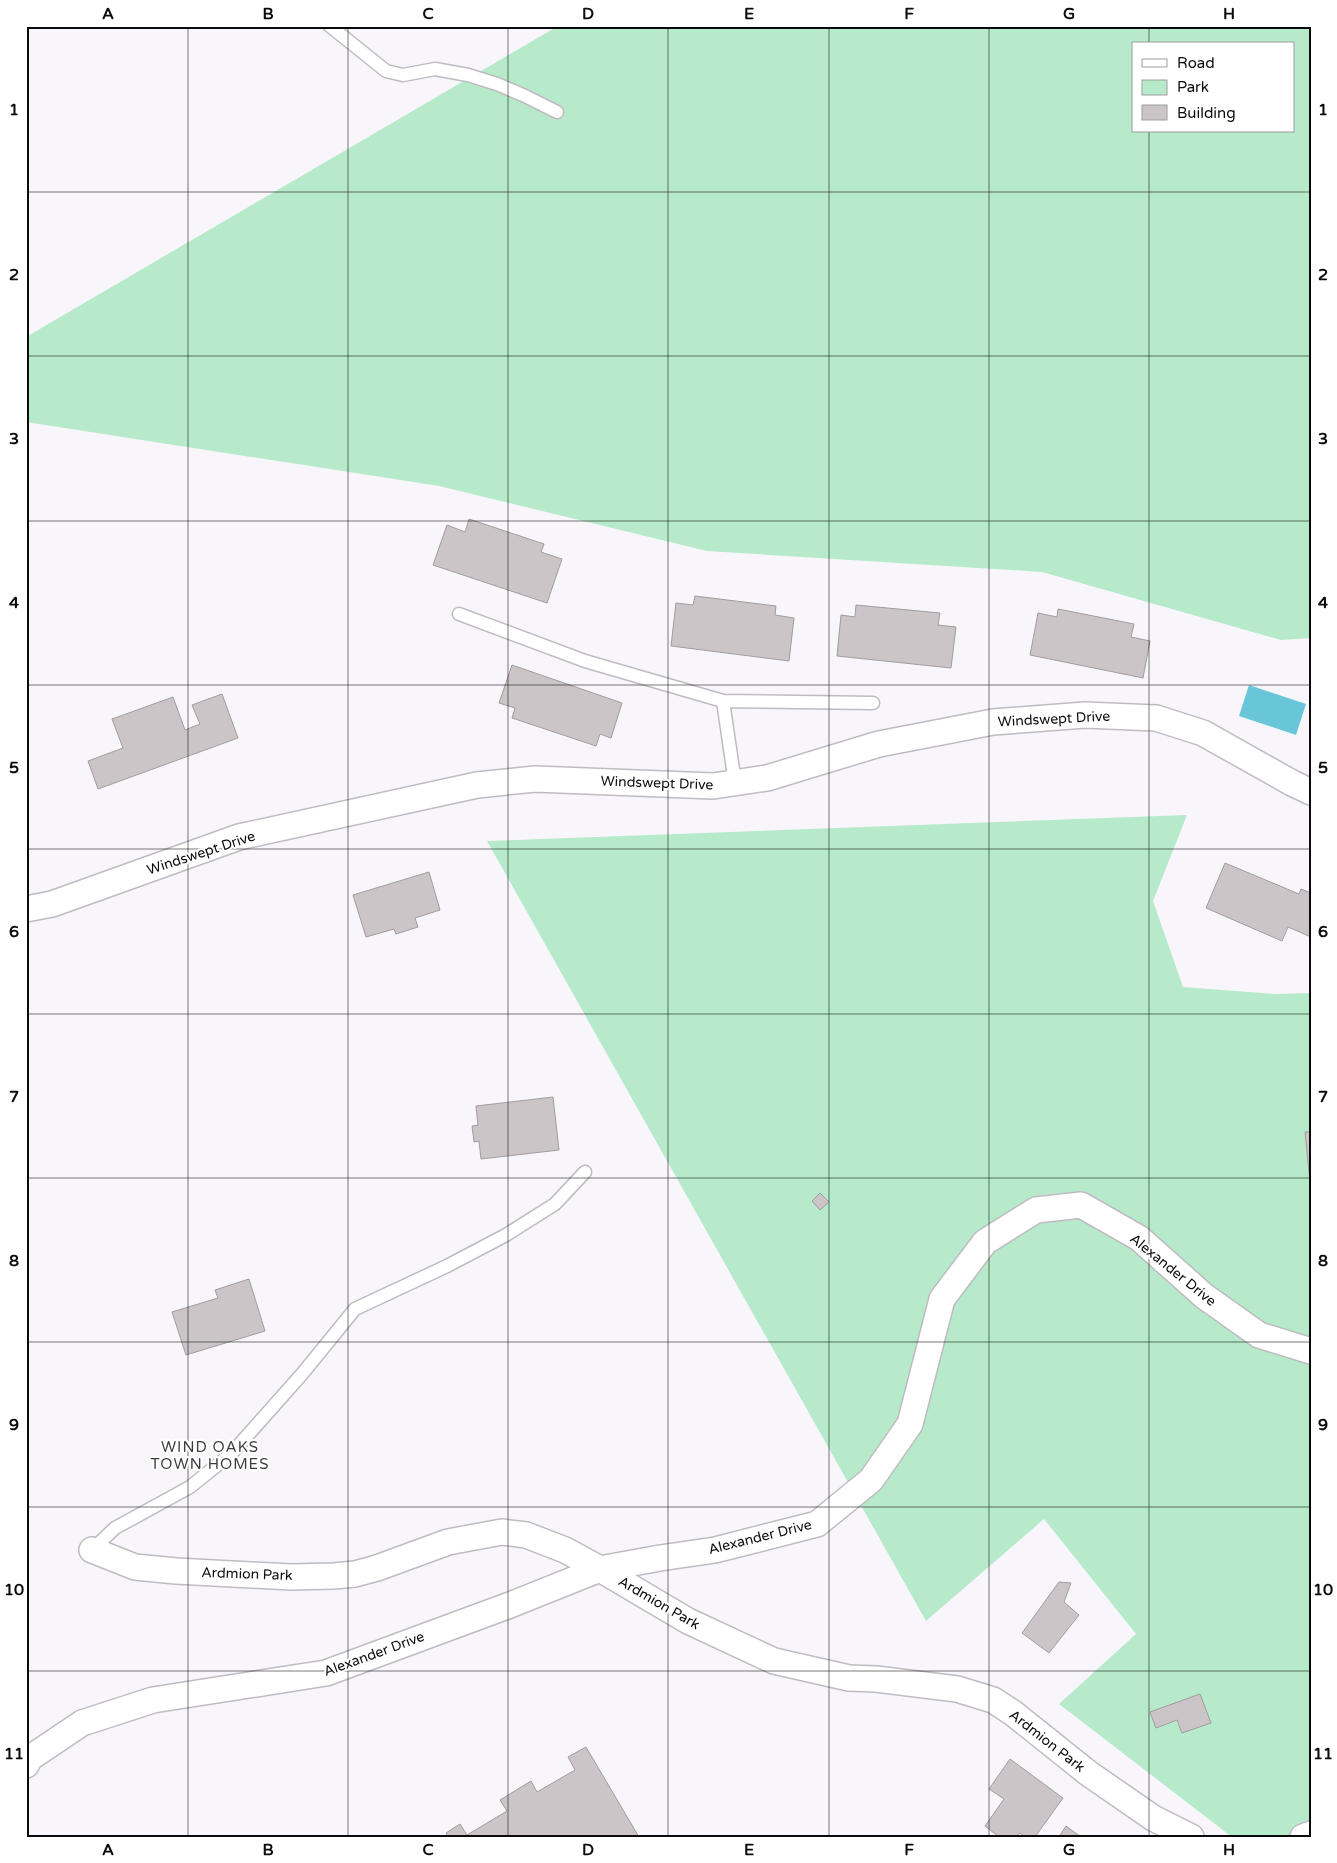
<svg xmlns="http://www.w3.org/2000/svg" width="1337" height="1863" font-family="'Varela Round',sans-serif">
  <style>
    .green { fill: #b7eaca; fill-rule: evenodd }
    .water { fill: #69c6d9 }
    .building { fill: #cbc5c7; stroke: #a19c9e }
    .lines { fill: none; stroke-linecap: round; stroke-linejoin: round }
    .lane-casing { stroke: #bebcc1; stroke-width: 15 }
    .street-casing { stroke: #bebcc1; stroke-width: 28 }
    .lane { stroke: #fff; stroke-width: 12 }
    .street { stroke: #fff; stroke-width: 25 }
    .grid { fill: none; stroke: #0b0b0d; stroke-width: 1; stroke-opacity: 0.55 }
    .labels { text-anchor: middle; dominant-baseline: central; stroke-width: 4; stroke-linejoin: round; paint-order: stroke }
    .street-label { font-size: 14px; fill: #0b0b0d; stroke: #fff }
    .neighbourhood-label { font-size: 15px; letter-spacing: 1px; fill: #3b3a3e; stroke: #fff }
    .neatline { fill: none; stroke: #0b0b0d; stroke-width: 2 }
    .grid-label { font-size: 16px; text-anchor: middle; font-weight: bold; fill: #0b0b0d }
  </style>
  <rect width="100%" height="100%" fill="#f8f6fb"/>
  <path class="green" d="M 558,26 L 1311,26 L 1311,638 L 1281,640 L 1042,572 L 707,551 L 439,486 L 26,422 L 26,337 ZM 1133,44 L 1293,44 L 1293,131 L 1133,131 Z
    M 1187,815 L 1153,901 L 1183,987 L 1275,994 L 1311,993 L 1311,1837 L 1232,1837 L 1059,1704 L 1136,1634 L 1044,1519 L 926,1621 L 487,841 Z"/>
  <path class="water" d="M 1249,685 L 1306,704 L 1296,735 L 1239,716 Z"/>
  <path class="building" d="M 469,519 L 544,544 L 541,552 L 562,559 L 547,603 L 433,565 L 447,525 L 465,532 Z
    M 695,596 L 776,606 L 775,615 L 794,618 L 789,661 L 671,646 L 676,603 L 693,605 Z
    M 856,605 L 940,613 L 938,625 L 956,627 L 951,668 L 837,656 L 841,615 L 855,617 Z
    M 1058,609 L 1134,624 L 1131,637 L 1150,641 L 1143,678 L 1030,655 L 1038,613 L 1057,617 Z
    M 512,665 L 622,703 L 611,738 L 600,734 L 596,746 L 512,718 L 515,708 L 499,703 Z
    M 222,694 L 238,738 L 98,789 L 88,761 L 123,748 L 112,719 L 173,697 L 185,730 L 200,724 L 192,705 Z
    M 1225,863 L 1299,894 L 1301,889 L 1311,893 L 1311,937 L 1288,927 L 1282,941 L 1206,908 Z
    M 429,872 L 440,910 L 415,918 L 418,927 L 396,934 L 394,929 L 366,937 L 353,895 Z
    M 553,1097 L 559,1150 L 481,1159 L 479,1141 L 474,1142 L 472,1126 L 478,1125 L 476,1106 Z
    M 1305,1132 L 1311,1132 L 1311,1182 L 1310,1182 Z
    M 820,1193 L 829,1202 L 820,1210 L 812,1201 Z
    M 249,1279 L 265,1331 L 186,1355 L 172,1312 L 218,1298 L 215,1290 Z
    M 1059,1582 L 1071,1583 L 1064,1602 L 1079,1615 L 1049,1653 L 1022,1633 Z
    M 1200,1694 L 1211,1723 L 1182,1733 L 1177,1720 L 1156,1728 L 1150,1712 Z
    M 586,1747 L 639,1837 L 448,1837 L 446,1833 L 460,1824 L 467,1835 L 507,1811 L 500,1800 L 531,1781 L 537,1792 L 575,1770 L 568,1757 Z
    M 1010,1759 L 1063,1798 L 1035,1837 L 1025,1837 L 1020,1833 L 1017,1837 L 999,1837 L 985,1826 L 1004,1799 L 989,1789 Z
    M 1066,1826 L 1081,1837 L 1059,1837 Z"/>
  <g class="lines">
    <g class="lane-casing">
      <path id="lane" d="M 330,26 L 386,71 L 403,75 L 435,69 L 468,75 L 497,84 L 525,96 L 557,112
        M 459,614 L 585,661 L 723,701 L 873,703
        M 723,701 L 735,783
        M 92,1550 L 115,1528 L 190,1487 L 231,1454 L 302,1374 L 355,1309 L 447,1266 L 506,1235 L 555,1204 L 585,1172"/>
    </g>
    <g class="street-casing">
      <path id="street" d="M 26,909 L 52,904 L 239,837 L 477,785 L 535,779 L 713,786 L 767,778 L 879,744 L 993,722 L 1085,715 L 1156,718 L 1203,733 L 1292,783 L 1311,792
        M 92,1550 L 135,1567 L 176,1571 L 291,1577 L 334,1576 L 355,1574 L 377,1568 L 448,1542 L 502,1532 L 526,1535 L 565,1550 L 600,1569 L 688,1621 L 774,1661 L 849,1678 L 876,1679 L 957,1689 L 993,1700 L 1013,1713 L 1088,1773 L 1153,1818 L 1191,1837
        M 26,1765 L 30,1758 L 82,1723 L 153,1700 L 326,1673 L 510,1605 L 600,1569 L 660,1558 L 715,1550 L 817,1524 L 871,1480 L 910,1424 L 942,1299 L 985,1242 L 1036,1210 L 1081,1205 L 1139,1238 L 1204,1296 L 1259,1335 L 1311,1351
        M 1303,1837 L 1311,1834"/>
    </g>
    <use href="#lane" class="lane"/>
    <use href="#street" class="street"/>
  </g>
  <path class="grid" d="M 188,26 L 188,1837M 348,26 L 348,1837M 508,26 L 508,1837M 668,26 L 668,1837M 829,26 L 829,1837M 989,26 L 989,1837M 1149,26 L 1149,44M 1149,131 L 1149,1837M 26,192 L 1311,192M 26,356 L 1311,356M 26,521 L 1311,521M 26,685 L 1311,685M 26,849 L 1311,849M 26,1014 L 1311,1014M 26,1178 L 1311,1178M 26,1342 L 1311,1342M 26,1507 L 1311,1507M 26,1671 L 1311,1671"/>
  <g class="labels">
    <g class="street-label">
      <text transform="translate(1054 719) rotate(-3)">Windswept Drive</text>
      <text transform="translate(657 783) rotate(2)">Windswept Drive</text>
      <text transform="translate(201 853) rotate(-18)">Windswept Drive</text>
      <text transform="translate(1173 1270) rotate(39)">Alexander Drive</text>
      <text transform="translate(760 1537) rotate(-14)">Alexander Drive</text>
      <text transform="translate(247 1574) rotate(2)">Ardmion Park</text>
      <text transform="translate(659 1603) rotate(30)">Ardmion Park</text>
      <text transform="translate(374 1654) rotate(-20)">Alexander Drive</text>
      <text transform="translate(1047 1741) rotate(38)">Ardmion Park</text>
    </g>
    <g class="neighbourhood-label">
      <text x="210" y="1447">WIND OAKS<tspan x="210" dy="17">TOWN HOMES</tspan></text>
    </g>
  </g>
  <rect width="1337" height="1863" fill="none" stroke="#ffffff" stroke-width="55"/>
  <rect x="1132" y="42" width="162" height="90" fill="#ffffff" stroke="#9d9d9e"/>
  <rect x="1142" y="59" width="25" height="8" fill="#ffffff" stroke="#9d9d9e"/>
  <text x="1177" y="68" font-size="15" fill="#0b0b0d">Road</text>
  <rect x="1142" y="80" width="25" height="15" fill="#b7eaca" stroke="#9d9d9e"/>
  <text x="1177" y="92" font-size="15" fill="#0b0b0d">Park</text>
  <rect x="1142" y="105" width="25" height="15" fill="#cbc5c7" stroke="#9d9d9e"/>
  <text x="1177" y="118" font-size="15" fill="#0b0b0d">Building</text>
  <rect x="28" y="28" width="1282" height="1808" class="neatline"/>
  <g class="grid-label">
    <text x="108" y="19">A</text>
    <text x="268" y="19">B</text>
    <text x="428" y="19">C</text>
    <text x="588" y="19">D</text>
    <text x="749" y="19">E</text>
    <text x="909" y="19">F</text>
    <text x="1069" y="19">G</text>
    <text x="1229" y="19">H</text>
    <text x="14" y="115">1</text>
    <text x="1323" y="115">1</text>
    <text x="14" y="280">2</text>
    <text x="1323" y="280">2</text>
    <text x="14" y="444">3</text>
    <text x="1323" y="444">3</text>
    <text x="14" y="608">4</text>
    <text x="1323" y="608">4</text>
    <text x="14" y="773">5</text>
    <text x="1323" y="773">5</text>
    <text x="14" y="937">6</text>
    <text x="1323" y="937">6</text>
    <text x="14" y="1102">7</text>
    <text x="1323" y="1102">7</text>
    <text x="14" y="1266">8</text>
    <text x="1323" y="1266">8</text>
    <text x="14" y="1430">9</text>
    <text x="1323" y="1430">9</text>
    <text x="14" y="1595">10</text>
    <text x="1323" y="1595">10</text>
    <text x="14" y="1759">11</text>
    <text x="1323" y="1759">11</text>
    <text x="108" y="1855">A</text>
    <text x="268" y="1855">B</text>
    <text x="428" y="1855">C</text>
    <text x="588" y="1855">D</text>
    <text x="749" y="1855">E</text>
    <text x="909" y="1855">F</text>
    <text x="1069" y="1855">G</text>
    <text x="1229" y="1855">H</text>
  </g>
</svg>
